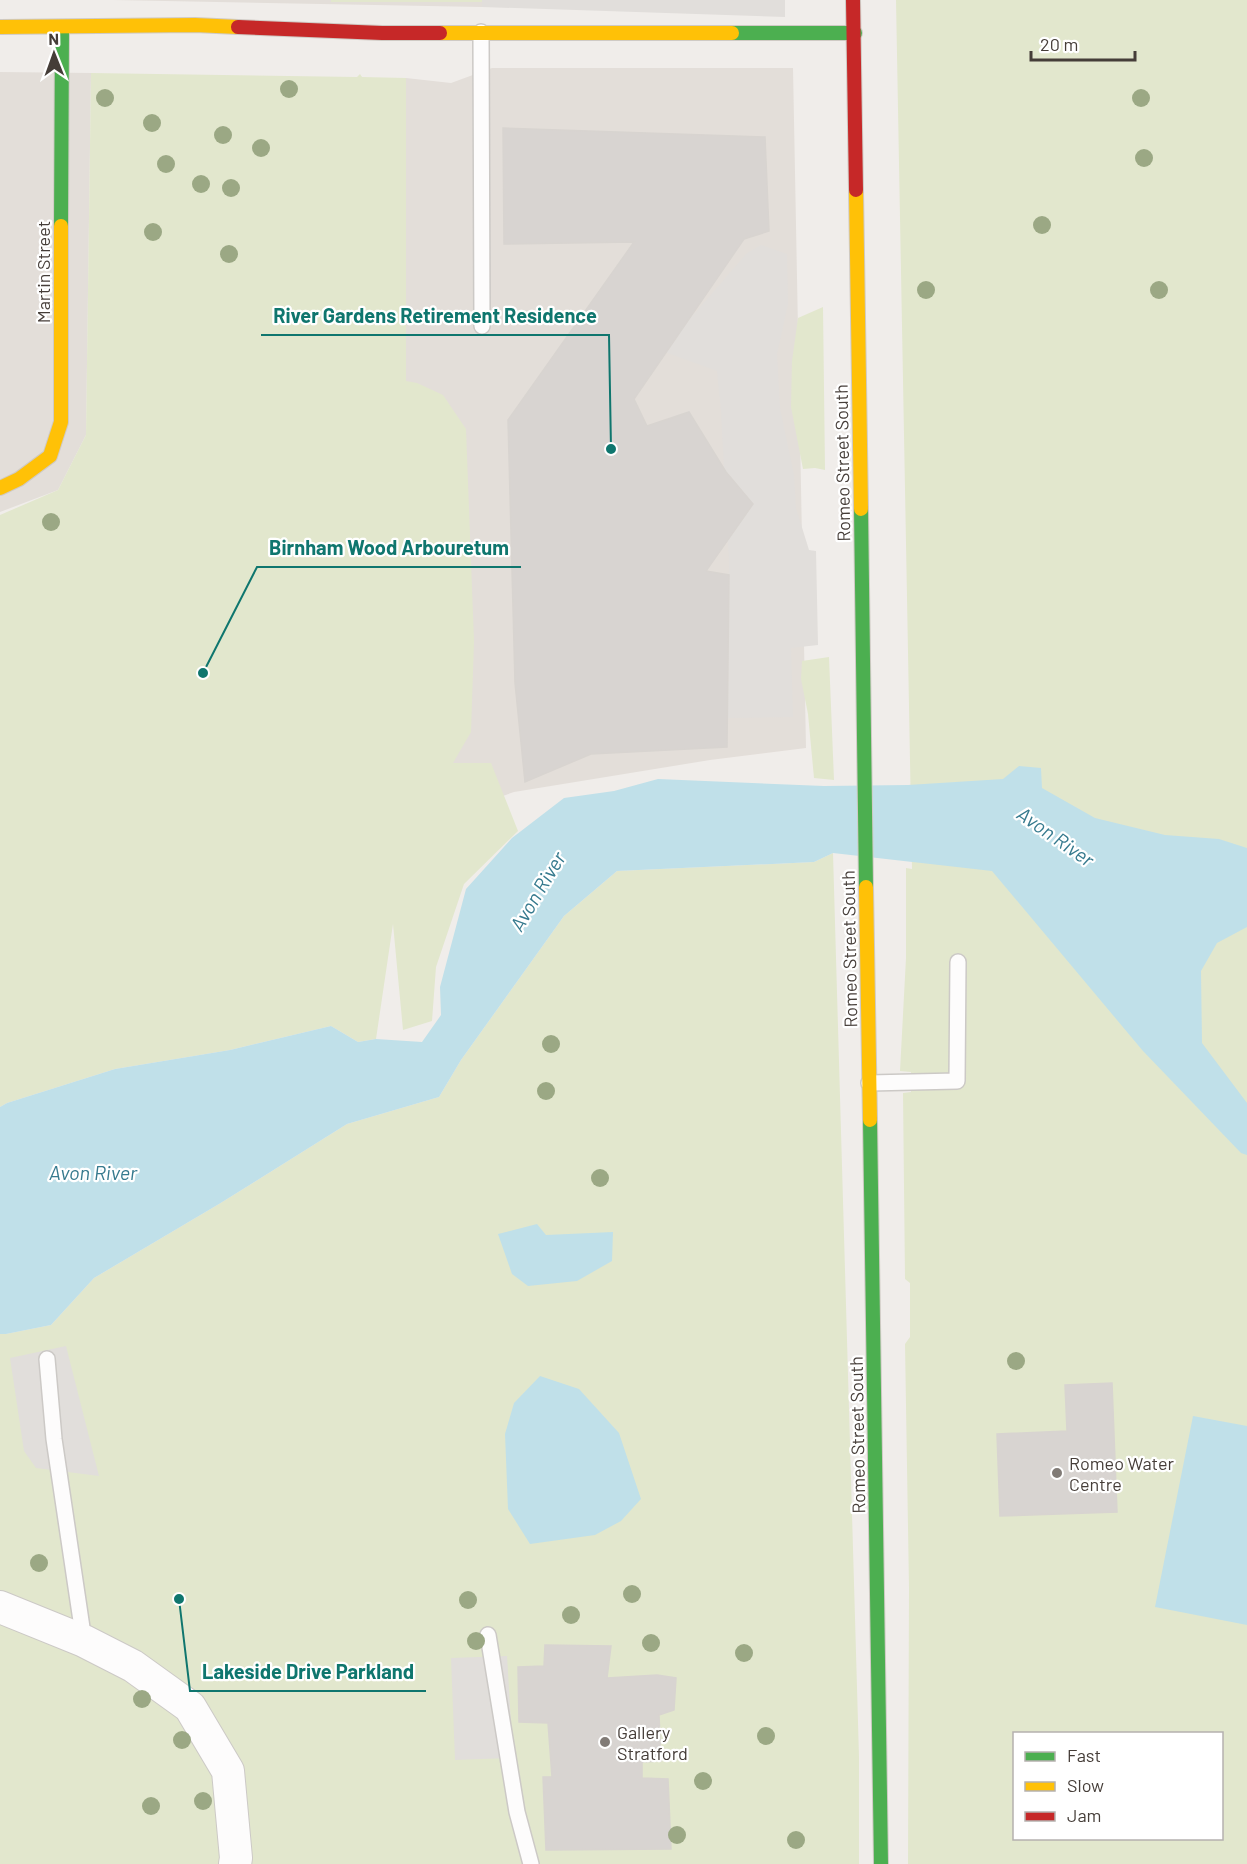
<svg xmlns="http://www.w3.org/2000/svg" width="1247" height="1864" font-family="Barlow,sans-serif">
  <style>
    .residential { fill: #e3ded9 }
    .green { fill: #e2e7cd; fill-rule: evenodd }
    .parking { fill: #e1dedb }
    .water { fill: #c0e0e9 }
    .building { fill: #d8d4d1; stroke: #d8d4d0; stroke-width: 1.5 }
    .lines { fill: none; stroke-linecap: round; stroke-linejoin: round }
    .lane-casing { stroke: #ccc9c6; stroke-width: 18 }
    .street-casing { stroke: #ccc9c6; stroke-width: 34 }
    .fast-casing { stroke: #cfcac4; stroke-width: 16 }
    .slow-casing { stroke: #cfcac4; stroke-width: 16 }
    .jam-casing { stroke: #cfcac4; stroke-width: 16 }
    .lane { stroke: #fdfcfc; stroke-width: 15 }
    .street { stroke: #fdfcfc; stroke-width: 32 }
    .fast { stroke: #4caf50; stroke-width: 14 }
    .slow { stroke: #ffc107; stroke-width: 14 }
    .jam { stroke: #c62828; stroke-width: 14 }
    .tree { fill: #9ba884 }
    .poi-dot { fill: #817b76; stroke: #fff; stroke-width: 2 }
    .labels { text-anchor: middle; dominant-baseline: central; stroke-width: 4.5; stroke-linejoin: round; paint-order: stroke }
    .street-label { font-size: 18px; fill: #453d38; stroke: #fff }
    .poi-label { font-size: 18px; fill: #453d38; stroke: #fff; text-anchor: start }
    .water-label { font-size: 20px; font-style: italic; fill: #367a8e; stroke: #fff }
    .leader { fill: none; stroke: #0f766e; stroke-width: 2 }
    .callout-dot { fill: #0f766e; stroke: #fff; stroke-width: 2 }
    .callout-label { font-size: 20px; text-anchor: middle; font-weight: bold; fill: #0f766e; stroke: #fff; stroke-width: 4.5; stroke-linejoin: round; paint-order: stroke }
  </style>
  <rect width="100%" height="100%" fill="#f0edea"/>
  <path class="residential" d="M 113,0 L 482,0 L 482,7 Z
    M 492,68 L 793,68 L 806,748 L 710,760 L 514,792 L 406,830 L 406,78 L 451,83 Z
    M 0,72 L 91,73 L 86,435 L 58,490 L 0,512 Z"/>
  <path class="green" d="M 331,0 L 482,0 L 482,2 L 331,2 Z
    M 896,0 L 1247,0 L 1247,1864 L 908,1864 L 909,1588 L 905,1344 L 910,1337 L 910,1283 L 905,1279 L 903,1093 L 911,1092 L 911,1072 L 900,1071 L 906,958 L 906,868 L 912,869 ZM 1014,1734 L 1222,1734 L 1222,1838 L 1014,1838 Z
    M 91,73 L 357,77 L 360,74 L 362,77 L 406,78 L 406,381 L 417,383 L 443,395 L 466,429 L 474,641 L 471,732 L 453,763 L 491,763 L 518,831 L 464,884 L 436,967 L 432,1021 L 403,1030 L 393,924 L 376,1039 L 358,1042 L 331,1026 L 230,1050 L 115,1069 L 7,1103 L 0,1107 L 0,515 L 58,490 L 86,435 Z
    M 823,307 L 825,470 L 815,468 L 803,469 L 791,407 L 792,361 L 798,318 Z
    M 829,657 L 834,780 L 814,778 L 808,714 L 801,679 L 802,661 Z
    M 833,853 L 859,1757 L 859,1864 L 0,1864 L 0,1334 L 6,1334 L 51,1325 L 94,1278 L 219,1204 L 347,1124 L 439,1097 L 461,1060 L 564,916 L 617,871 L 814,862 Z"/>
  <path class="parking" d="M 482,0 L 785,0 L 785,17 L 482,7 Z
    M 761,245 L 787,254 L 788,304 L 777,354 L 780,408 L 794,475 L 796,508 L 809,550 L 816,551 L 818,645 L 791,648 L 793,717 L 728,718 L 729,562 L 721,412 L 717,371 L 662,351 L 747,253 Z
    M 66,1346 L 99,1476 L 36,1468 L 24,1451 L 10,1358 Z
    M 507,1656 L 513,1758 L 455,1760 L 451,1658 Z"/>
  <path class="water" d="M 1019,766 L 1041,768 L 1042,788 L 1095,818 L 1165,835 L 1219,839 L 1247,848 L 1247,927 L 1217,943 L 1201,971 L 1202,1043 L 1247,1103 L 1247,1155 L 1241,1153 L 1143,1051 L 992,871 L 833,853 L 814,862 L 617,871 L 564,916 L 461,1060 L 439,1097 L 347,1124 L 219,1204 L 94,1278 L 51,1325 L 6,1334 L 0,1334 L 0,1107 L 7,1103 L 115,1069 L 230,1050 L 331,1026 L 358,1042 L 376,1039 L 422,1042 L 441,1015 L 440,987 L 466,889 L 512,838 L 564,798 L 614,791 L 658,779 L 824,786 L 908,785 L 1003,779 Z
    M 537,1224 L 546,1235 L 613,1232 L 612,1261 L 577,1281 L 528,1286 L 512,1274 L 498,1234 Z
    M 540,1376 L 579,1389 L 619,1433 L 641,1499 L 621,1521 L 595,1535 L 530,1544 L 508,1509 L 505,1434 L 514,1403 Z
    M 1193,1416 L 1247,1426 L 1247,1625 L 1155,1607 Z"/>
  <path class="building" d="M 503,128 L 765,137 L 769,231 L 744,239 L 634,399 L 647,426 L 689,412 L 726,472 L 753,504 L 706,571 L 729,575 L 727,747 L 591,754 L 525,782 L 515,683 L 508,420 L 634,242 L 504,244 Z
    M 1112,1383 L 1117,1512 L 1000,1516 L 997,1434 L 1067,1431 L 1065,1385 Z
    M 545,1645 L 611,1646 L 607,1678 L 657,1675 L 676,1678 L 674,1710 L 659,1715 L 661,1761 L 642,1762 L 642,1778 L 668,1779 L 671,1849 L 546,1850 L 543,1777 L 552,1777 L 548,1723 L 519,1722 L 518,1667 L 544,1666 Z"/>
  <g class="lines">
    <g class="lane-casing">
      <path id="lane" d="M 481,32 L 482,326
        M 869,1083 L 957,1081 L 958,962
        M 47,1359 L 54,1439 L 84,1641
        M 488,1635 L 517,1812 L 531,1864"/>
    </g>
    <g class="street-casing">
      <path id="street" d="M 0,1607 L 84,1641 L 133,1666 L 190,1707 L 228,1771 L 236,1858 L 235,1864"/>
    </g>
    <g class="fast-casing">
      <path id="fast" d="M 732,33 L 855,33
        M 61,226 L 62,27
        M 861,509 L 866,887
        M 870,1120 L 881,1864"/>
    </g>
    <g class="slow-casing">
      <path id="slow" d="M 0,27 L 195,25 L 238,27
        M 440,33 L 732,33
        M 856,190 L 861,509
        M 0,488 L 19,479 L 50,456 L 61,422 L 61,226
        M 866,887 L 870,1120"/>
    </g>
    <g class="jam-casing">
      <path id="jam" d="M 853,0 L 856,190
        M 238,27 L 382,33 L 440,33"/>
    </g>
    <use href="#lane" class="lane"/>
    <use href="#street" class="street"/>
    <use href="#fast" class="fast"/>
    <use href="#slow" class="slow"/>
    <use href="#jam" class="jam"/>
  </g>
  <g class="tree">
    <circle cx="289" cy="89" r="9"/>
    <circle cx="105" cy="98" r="9"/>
    <circle cx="1141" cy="98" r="9"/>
    <circle cx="152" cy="123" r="9"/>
    <circle cx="223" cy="135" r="9"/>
    <circle cx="261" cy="148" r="9"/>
    <circle cx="1144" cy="158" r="9"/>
    <circle cx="166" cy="164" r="9"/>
    <circle cx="201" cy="184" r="9"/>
    <circle cx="231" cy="188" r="9"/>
    <circle cx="1042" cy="225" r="9"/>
    <circle cx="153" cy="232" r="9"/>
    <circle cx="229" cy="254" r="9"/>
    <circle cx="926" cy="290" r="9"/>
    <circle cx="1159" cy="290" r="9"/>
    <circle cx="51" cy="522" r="9"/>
    <circle cx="551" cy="1044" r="9"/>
    <circle cx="546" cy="1091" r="9"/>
    <circle cx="600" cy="1178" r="9"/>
    <circle cx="1016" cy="1361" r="9"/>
    <circle cx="39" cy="1563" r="9"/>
    <circle cx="632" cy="1594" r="9"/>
    <circle cx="468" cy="1600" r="9"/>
    <circle cx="571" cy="1615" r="9"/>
    <circle cx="476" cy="1641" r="9"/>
    <circle cx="651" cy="1643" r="9"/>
    <circle cx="744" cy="1653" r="9"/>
    <circle cx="142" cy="1699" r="9"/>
    <circle cx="766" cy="1736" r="9"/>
    <circle cx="182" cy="1740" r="9"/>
    <circle cx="703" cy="1781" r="9"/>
    <circle cx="203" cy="1801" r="9"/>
    <circle cx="151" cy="1806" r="9"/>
    <circle cx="677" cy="1835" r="9"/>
    <circle cx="796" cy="1840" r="9"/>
  </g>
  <g class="poi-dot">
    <circle cx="1057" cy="1473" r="6"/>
    <circle cx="605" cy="1742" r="6"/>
  </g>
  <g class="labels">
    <g class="street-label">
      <text transform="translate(43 272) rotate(-90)">Martin Street</text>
      <text transform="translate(842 463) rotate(-91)">Romeo Street South</text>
      <text transform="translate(849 949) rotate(-91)">Romeo Street South</text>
      <text transform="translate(857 1435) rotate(-91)">Romeo Street South</text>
    </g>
    <g class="poi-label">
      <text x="1069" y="1463">Romeo Water<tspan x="1069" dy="21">Centre</tspan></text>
      <text x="617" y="1732">Gallery<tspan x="617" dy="21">Stratford</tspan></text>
    </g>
    <g class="water-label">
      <text transform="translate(1056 836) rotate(35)">Avon River</text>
      <text transform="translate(537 891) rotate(-59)">Avon River</text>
      <text x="93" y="1172">Avon River</text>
    </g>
  </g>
  <path class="leader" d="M611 449L609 335H261M203 673L257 567H521M179 1599L190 1691H426"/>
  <g class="callout-dot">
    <circle cx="611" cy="449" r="6"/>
    <circle cx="203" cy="673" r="6"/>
    <circle cx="179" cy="1599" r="6"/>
  </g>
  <g class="callout-label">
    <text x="435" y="323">River Gardens Retirement Residence</text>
    <text x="389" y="555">Birnham Wood Arbouretum</text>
    <text x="308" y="1679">Lakeside Drive Parkland</text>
  </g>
  <rect x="1013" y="1732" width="210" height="108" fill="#ffffff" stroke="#b5b1af" stroke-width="1.5"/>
  <rect x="1025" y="1752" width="30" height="9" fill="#4caf50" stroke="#b5b1af" stroke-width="1.5"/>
  <text x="1067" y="1762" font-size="18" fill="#453d38">Fast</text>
  <rect x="1025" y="1782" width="30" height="9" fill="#ffc107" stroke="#b5b1af" stroke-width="1.5"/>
  <text x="1067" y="1792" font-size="18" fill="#453d38">Slow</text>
  <rect x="1025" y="1812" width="30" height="9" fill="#c62828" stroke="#b5b1af" stroke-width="1.5"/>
  <text x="1067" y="1822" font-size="18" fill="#453d38">Jam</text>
  <g transform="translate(54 54) rotate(359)" stroke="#ffffff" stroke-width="4.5" paint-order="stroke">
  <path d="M0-4.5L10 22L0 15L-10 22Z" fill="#453d38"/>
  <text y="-9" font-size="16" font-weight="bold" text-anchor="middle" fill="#453d38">N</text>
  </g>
  <path d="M1031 51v9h104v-9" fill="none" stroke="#453d38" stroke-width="3"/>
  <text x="1040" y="51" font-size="18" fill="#453d38" stroke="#ffffff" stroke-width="4.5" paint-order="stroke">20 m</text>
</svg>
